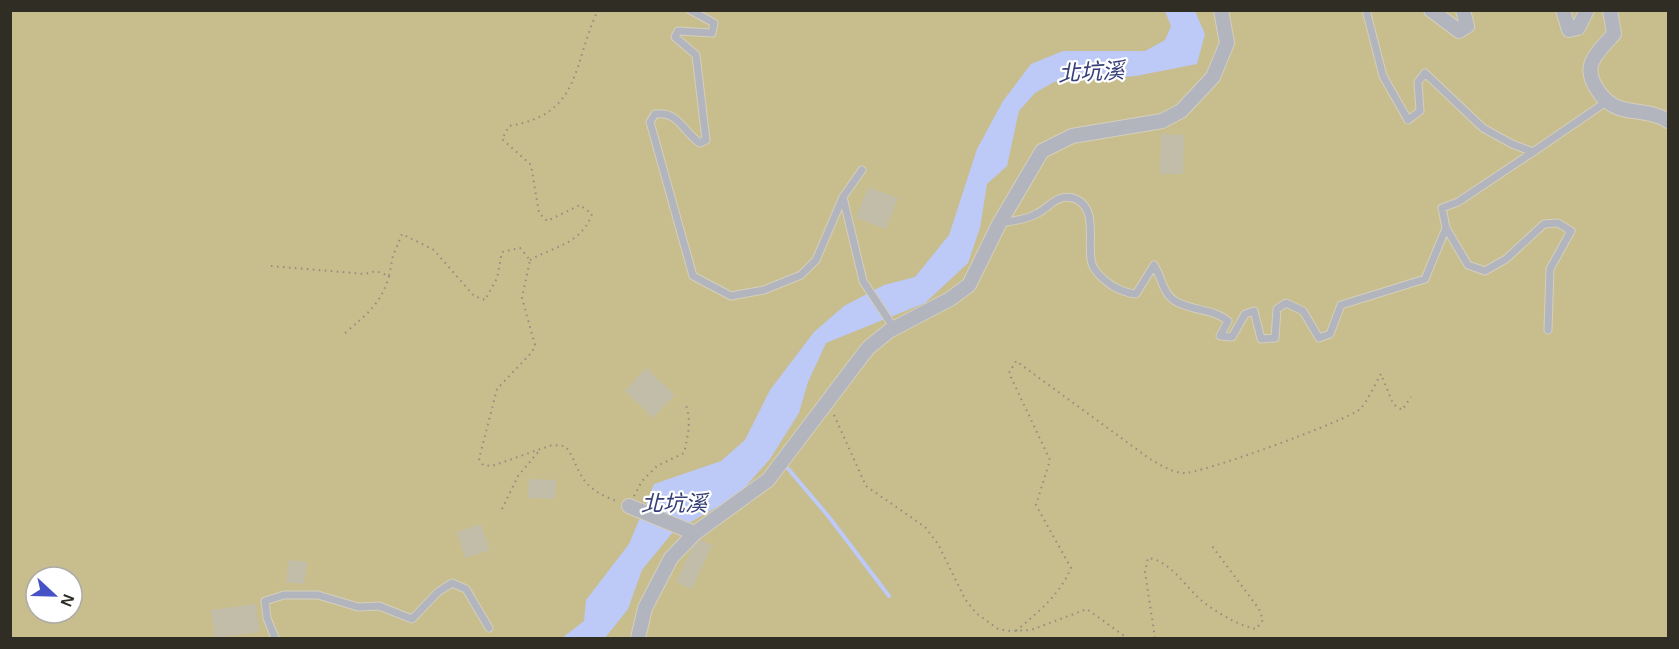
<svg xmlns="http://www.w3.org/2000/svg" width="1679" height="649" font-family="Helvetica,'Noto Sans TC',sans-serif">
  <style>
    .forest { fill: #c8bd8d; fill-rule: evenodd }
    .water { fill: #bdc9f6 }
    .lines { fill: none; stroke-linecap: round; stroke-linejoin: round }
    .stream { stroke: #bdc9f6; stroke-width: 4 }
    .building { fill: #c2bda8 }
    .service-casing { stroke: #d4cfbc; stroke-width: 9 }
    .minor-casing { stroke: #d4cfbc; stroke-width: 16 }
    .path { stroke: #918e7f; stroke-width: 2; stroke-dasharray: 1.5 4.5; stroke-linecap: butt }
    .service { stroke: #b2b5be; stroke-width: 7 }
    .minor { stroke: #b2b5be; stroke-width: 14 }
    .labels { text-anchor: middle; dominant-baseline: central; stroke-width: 4.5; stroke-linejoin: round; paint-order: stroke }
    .water-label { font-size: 22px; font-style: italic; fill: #364077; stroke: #fff }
  </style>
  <rect width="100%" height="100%" fill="#f8f3dd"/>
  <path class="forest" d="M 10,11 L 1668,11 L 1668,638 L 11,638 ZM 36,577 L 72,577 L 72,613 L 36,613 Z"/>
  <path class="water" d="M 1165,11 L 1195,11 L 1205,34 L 1197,64 L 1136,76 L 1054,82 L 1035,93 L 1019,111 L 1007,166 L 987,184 L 980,228 L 968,263 L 925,303 L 826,343 L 808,382 L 799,413 L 770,459 L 738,495 L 673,532 L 642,570 L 628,609 L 605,638 L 562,638 L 584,621 L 586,600 L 629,544 L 654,484 L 721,461 L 745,440 L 770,390 L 814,332 L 844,306 L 884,285 L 915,277 L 949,235 L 977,149 L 1003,101 L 1031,64 L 1063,51 L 1145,51 L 1165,40 L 1171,26 Z"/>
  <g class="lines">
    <path class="stream" d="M 785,465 L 829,517 L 889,596"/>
  </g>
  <path class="building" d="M 1161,134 L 1184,135 L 1183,174 L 1160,174 Z
    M 868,187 L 898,198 L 886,229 L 856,218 Z
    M 646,368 L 675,395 L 653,418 L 625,391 Z
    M 529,479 L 556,480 L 555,499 L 528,498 Z
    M 481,524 L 490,550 L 465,558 L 457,532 Z
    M 697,538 L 712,545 L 692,589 L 676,582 Z
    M 289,560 L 307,562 L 304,584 L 286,582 Z
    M 256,604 L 259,632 L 215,638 L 211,610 Z"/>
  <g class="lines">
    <g class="service-casing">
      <path id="service" d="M 690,10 L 714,23 L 712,33 L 678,31 L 675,37 L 696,55 L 706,140 L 700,143 C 683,132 679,111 655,114 L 650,122 L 693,276 L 731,296 L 764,290 L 801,275 L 816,260 L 843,197 L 863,281 L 894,328
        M 1366,10 L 1383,76 L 1408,120 L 1420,111 L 1418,82 L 1425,73 L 1483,128 L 1512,144 L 1533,152 L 1606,102
        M 1533,152 L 1458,202 L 1442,208 L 1446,228 L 1468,265 L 1485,271 L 1506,259 L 1544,224 L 1558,223 L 1571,231 L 1550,269 L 1548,330
        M 843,197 L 862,170
        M 1000,223 C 1011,221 1026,220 1036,214 C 1049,208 1056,194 1073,198 C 1100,206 1086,245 1092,264 C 1095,273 1104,280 1111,285 C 1119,290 1126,293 1136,294 L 1154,265 C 1161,276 1163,294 1175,301 C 1191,311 1212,308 1228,321 L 1220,336 L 1232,337 L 1245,314 L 1254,311 L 1261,339 L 1275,338 L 1277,309 L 1286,303 L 1303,311 L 1319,338 L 1330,334 L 1341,305 L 1425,279 L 1446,228
        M 275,638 L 267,618 L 265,601 L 284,595 L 318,595 L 358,607 L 379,606 L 412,619 L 438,592 L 452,583 L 466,589 L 489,628"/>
    </g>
    <g class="minor-casing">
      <path id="minor" d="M 1431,10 L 1459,31 L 1467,26 L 1463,10
        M 1563,10 L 1569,30 L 1578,28 L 1587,10
        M 1610,10 L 1614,34 C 1607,42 1598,50 1593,60 C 1584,77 1602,102 1619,108 C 1635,113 1653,111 1668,121
        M 629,506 L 694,533
        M 638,638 L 645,608 L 671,558 L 695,533 L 768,480 L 868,348 L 889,331 L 950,299 L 969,285 L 999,224 L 1042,151 L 1072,136 L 1162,121 L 1181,111 L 1213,77 L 1227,43 L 1221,10"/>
    </g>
    <path class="path" d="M 530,260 C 555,246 581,244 592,214 L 580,205 L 547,221 L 539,213 L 531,165 L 502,139 L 509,126 C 582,114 572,65 598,10
      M 271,266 L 365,274 L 376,271 L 389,276 L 393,256 L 402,234 L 434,250 L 474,296 L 485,300 L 497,278 L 502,252 L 520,248 L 530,260 L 522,298 L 535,345 L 532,352 L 497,389 L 479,459 L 483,465 L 492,466 L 552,445 L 565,446 C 573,455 575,465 581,475 C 588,489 605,497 619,502
      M 345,333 C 367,314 381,304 389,276
      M 834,415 L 866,486 L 925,527 L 938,544 L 965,599 L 976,613 L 998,629 L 1010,631 L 1031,630 L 1087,609 L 1127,638
      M 634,496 L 642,481 L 657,466 L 684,453 C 688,436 692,419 685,403
      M 502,509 L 518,476 L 539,451
      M 1016,631 C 1038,612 1059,596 1071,568 L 1036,505 L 1050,460 L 1009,373 L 1016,361 L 1150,459 C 1160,465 1171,472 1183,473 C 1198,475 1349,420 1360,409 C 1368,401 1375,384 1381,374 L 1393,404 L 1402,410 L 1411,397
      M 1155,638 L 1145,572 L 1148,558 C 1173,561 1186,590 1206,604 C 1221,615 1238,625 1256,629 L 1263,620 L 1259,609 L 1212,546"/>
    <use href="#service" class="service"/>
    <use href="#minor" class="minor"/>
  </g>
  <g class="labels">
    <g class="water-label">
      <text transform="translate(1091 72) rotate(-3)">北坑溪</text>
      <text x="674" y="503">北坑溪</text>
    </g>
  </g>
  <rect width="1679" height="649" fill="none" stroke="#2f2d24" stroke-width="24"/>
  <g transform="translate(54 595) rotate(112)"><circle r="28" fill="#ffffff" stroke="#acaba7" stroke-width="1.5"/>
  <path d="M0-4.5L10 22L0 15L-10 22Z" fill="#4752c7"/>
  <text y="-9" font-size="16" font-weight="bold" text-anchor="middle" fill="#2f2d24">N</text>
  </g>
</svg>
